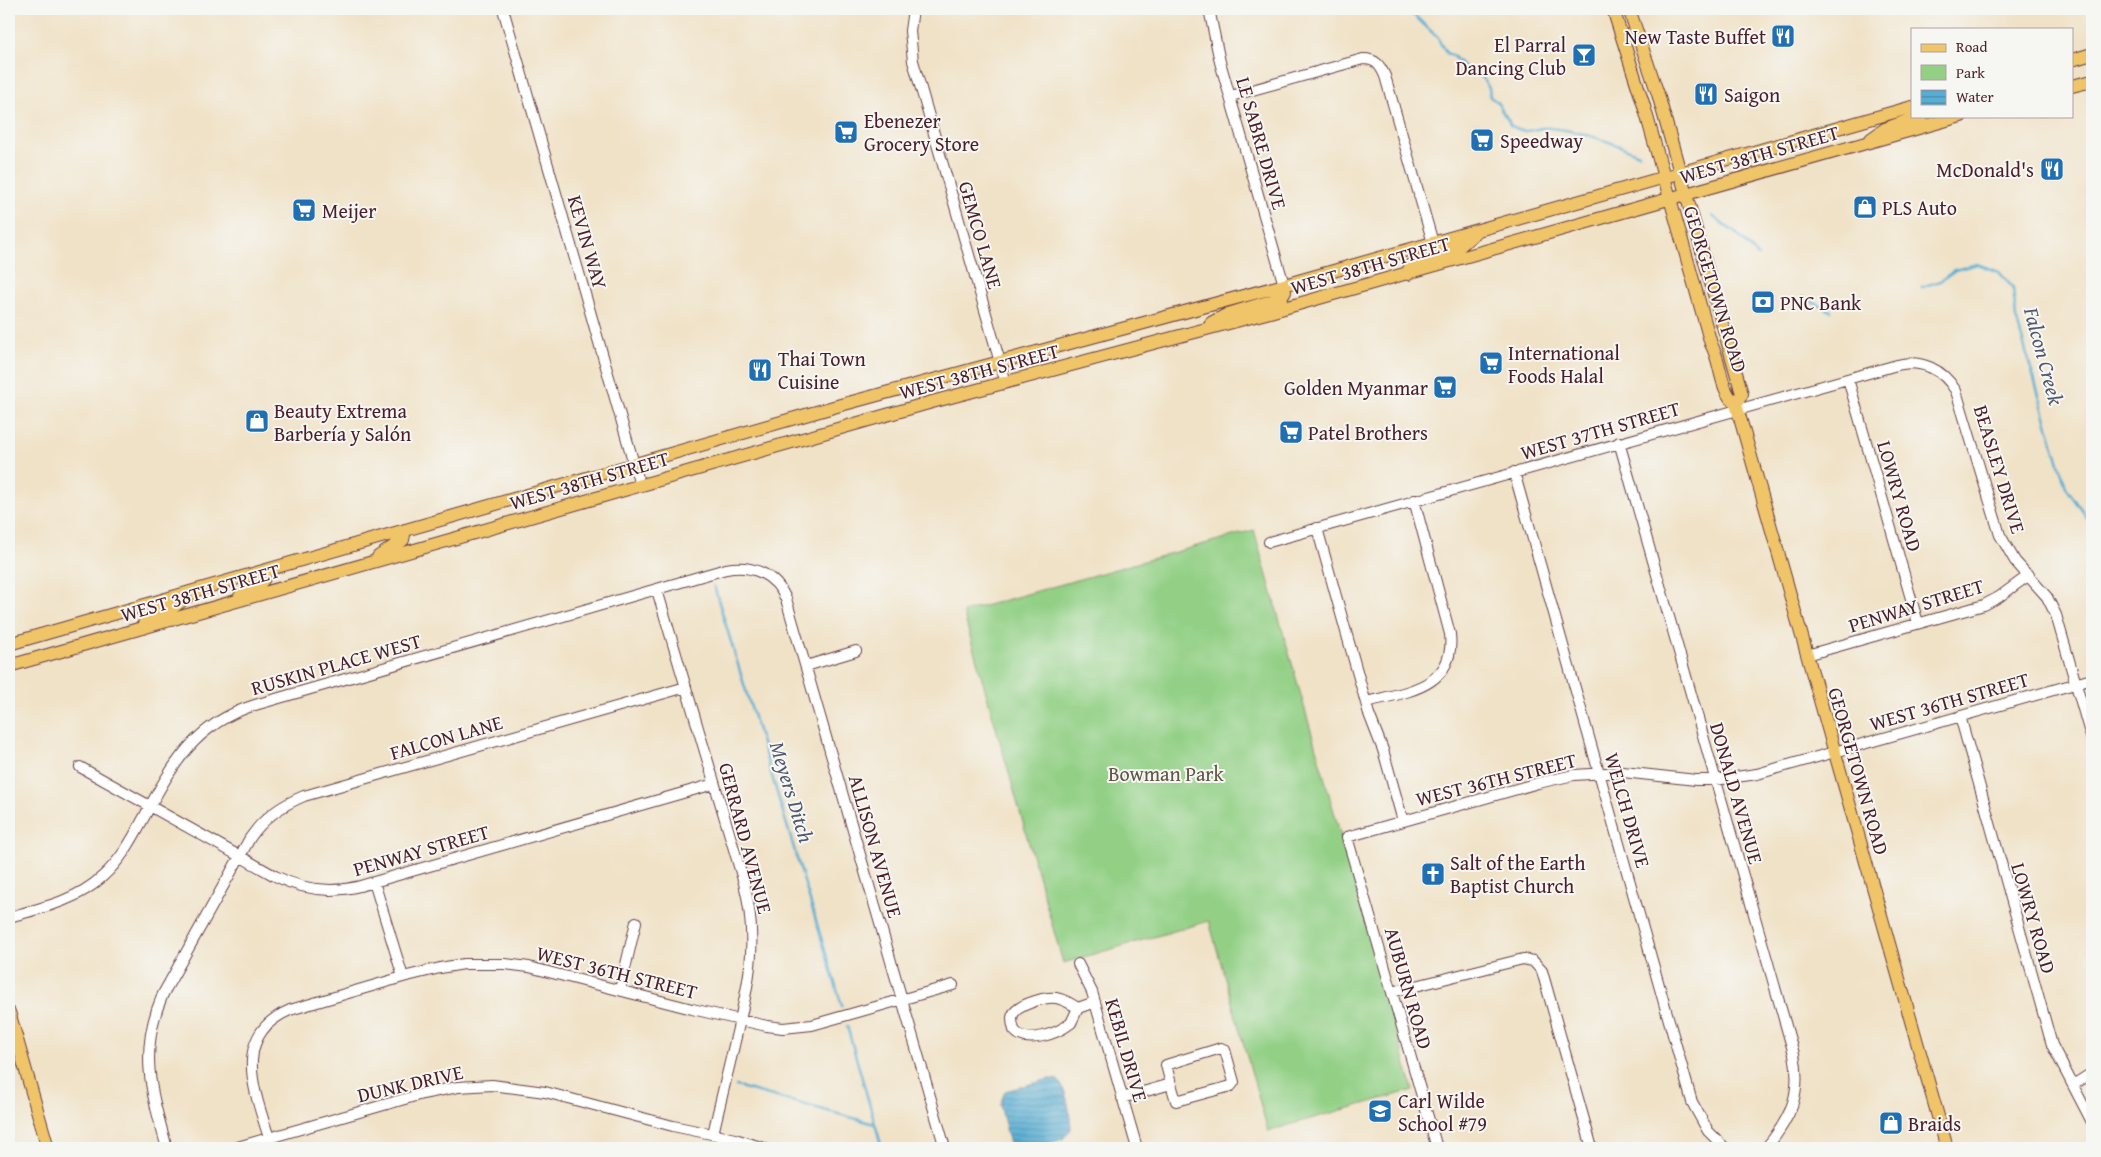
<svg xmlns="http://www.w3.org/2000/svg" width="2101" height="1157" font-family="'Gentium Book Plus',serif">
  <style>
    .green { fill: #93d086; stroke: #6e7858 }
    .water { fill: url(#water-rules); stroke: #50667f }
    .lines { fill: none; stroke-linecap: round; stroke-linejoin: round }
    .stream { stroke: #57add3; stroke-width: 2.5 }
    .minor-casing { stroke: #633c42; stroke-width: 12 }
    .major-casing { stroke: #633c42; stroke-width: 14 }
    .minor { stroke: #fff; stroke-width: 10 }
    .major { stroke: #f0c469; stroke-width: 12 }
    .labels { text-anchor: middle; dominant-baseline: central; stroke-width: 4; stroke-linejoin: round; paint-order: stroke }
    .poi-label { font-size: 20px; fill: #4a1f2b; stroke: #f6f6f2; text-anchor: start }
    .street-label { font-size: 20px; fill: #4a1f2b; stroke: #f6f6f2 }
    .park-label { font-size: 20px; fill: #605446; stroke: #f6f6f2 }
    .water-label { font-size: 21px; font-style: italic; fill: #4f586e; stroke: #f6f6f2 }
  </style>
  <defs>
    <pattern id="water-rules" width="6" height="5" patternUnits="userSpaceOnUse" patternTransform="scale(1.25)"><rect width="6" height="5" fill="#57add3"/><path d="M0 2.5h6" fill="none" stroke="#4a8cab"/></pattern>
  </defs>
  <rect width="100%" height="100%" fill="#f6f6f2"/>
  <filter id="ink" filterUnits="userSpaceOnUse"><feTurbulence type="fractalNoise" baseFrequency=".02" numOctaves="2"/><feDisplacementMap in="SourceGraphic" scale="10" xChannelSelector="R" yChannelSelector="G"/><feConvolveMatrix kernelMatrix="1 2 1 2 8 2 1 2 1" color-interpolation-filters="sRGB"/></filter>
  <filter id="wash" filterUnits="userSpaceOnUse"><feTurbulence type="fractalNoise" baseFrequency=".0096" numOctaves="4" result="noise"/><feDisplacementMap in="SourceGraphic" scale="20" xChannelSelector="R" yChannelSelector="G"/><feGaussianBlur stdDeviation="1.12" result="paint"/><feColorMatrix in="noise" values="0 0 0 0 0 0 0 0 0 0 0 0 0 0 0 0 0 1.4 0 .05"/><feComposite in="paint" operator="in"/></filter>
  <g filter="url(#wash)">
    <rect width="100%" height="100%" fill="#f0e2c7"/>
    <path class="green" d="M 1254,530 L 1413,1090 L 1268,1131 L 1209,921 L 1063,963 L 963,612 Z"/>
    <path class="water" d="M 1049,1079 L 1058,1080 C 1068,1093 1070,1112 1071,1129 L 1063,1139 L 1035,1147 L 1035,1148 L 1011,1148 L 1000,1105 L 1005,1091 Z"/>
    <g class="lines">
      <path class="stream" d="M 1383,9 L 1391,12 L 1400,9 L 1415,16 L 1437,37 L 1446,53 L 1453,56 L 1465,68 L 1482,77 L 1489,88 L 1490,97 C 1500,103 1498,105 1504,114 C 1507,118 1509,119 1510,125 C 1531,138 1531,126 1551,128 C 1582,131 1611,142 1639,154
        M 1712,216 L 1737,234 L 1758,256
        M 1922,287 L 1940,281 L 1955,270 L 1977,264 L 1999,272 L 2013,288 L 2016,318 L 2066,487 L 2092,525
        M 1802,297 L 1831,311
        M 714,586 L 842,1006
        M 847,1026 L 882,1148
        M 736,1086 L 875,1124"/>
    </g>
  </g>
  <g filter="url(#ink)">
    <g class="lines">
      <g class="minor-casing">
        <path id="minor" d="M 503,9 L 640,485
          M 913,9 L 910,31 L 913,61 L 1006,383
          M 1209,9 L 1220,62 L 1284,285
          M 1231,96 L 1363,59 C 1376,59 1380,65 1385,76 L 1433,243
          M 1848,379 L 1918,623
          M 1619,442 L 1794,1054 C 1802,1093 1791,1118 1766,1148
          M 1514,472 L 1692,1102 L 1708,1131 L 1725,1148
          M 1317,528 L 1369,714 L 1383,750 L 1403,821
          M 1269,542 L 1897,365 C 1921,359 1943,369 1956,391 L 2000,535 L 2015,561 L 2047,597 L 2056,615 L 2092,740
          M 657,590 L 744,883 C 759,943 749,983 735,1041 C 728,1072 720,1103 713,1134
          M 1807,655 L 1984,605 L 1999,597 L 2029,575
          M 806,666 L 856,651
          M 1366,702 C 1405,692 1456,688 1450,634 L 1414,500
          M 1960,716 L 2052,1045 L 2092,1122
          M 80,767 L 275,876 C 303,890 330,894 360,886 L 714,784
          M 374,882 L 403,977
          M 9,917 C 42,908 76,901 102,877 C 120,861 131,842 142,821 C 171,768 193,724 255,705 L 726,569 C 752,564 775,574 786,599 L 945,1148
          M 1078,964 L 1092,992 L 1137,1148
          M 620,990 L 636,922
          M 1392,992 L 1523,959 L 1533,961 L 1542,971 L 1592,1148
          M 1078,1008 L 1071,1023 C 1058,1033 1026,1046 1014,1030 C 1013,1027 1012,1022 1012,1018 C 1013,1005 1045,997 1056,998 C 1064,999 1071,1004 1078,1008 L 1095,1002
          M 2073,1085 L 2092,1073
          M 1122,1098 L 1171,1084 L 1166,1065 L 1221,1048 L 1225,1050 L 1234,1082 L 1231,1086 L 1176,1101 L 1171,1084
          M 167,1148 C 151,1092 138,1051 163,994 L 250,838 C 264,817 282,805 304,796 L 686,687
          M 234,1148 L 422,1094 L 458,1087 L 492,1085 L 545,1092 L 673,1126 L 735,1139 L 764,1148
          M 272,1148 C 259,1101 226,1037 290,1010 L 403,977 L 440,968 L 464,964 L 505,964 L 529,967 L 692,1009 L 767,1026 L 783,1028 L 812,1025 L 953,985
          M 1437,1148 L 1347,837 L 1538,783 L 1574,775 L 1623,772 L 1696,780 L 1715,780 L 1757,774 L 2092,679"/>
      </g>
      <g class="major-casing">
        <path id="major" d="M 1613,9 L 1644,106 L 1711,344 C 1722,363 1719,390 1736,404 L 1947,1148
          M 1629,9 L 1658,94 L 1742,394 L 1736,404
          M 2072,60 L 2092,54
          M 2072,86 L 2092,81
          M 1871,139 L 1885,129 L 1921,116
          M 1408,274 L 1410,266 L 1414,262 L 1460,246 L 1475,233
          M 1211,323 L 1228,314 L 1281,298 L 1285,292 L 1284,285
          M 378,557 L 403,540 L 405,530
          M 240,596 C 250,589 268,583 265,570
          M 144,628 L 145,616 L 175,606 L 191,594
          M 9,644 L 837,406 L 1284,285 L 1912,107
          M 9,666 L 932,402 L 1270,312 L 1961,116
          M 9,1012 L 48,1148"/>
      </g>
      <use href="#minor" class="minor"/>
      <use href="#major" class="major"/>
    </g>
  </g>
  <defs>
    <g id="restaurant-square" transform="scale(1.25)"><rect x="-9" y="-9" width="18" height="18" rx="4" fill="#1f6fb2" stroke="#f6f6f2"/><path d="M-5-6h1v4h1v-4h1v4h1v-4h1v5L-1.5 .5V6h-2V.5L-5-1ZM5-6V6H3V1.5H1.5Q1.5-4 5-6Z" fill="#fff"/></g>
    <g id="bar-square" transform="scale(1.25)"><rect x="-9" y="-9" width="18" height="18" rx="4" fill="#1f6fb2" stroke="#f6f6f2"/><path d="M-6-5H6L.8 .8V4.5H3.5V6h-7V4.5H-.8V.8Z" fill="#fff"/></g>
    <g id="supermarket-square" transform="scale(1.25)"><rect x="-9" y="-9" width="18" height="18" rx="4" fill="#1f6fb2" stroke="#f6f6f2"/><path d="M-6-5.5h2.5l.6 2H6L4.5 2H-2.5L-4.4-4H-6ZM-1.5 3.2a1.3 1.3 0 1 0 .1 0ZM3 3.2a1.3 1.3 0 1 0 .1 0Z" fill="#fff"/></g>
    <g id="shop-square" transform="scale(1.25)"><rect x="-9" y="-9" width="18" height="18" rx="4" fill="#1f6fb2" stroke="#f6f6f2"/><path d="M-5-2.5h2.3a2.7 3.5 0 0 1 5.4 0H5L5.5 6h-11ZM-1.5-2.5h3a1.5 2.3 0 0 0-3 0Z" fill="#fff"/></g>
    <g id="bank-square" transform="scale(1.25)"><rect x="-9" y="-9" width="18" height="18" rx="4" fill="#1f6fb2" stroke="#f6f6f2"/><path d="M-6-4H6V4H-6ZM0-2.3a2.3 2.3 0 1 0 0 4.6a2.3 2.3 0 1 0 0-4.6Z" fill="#fff"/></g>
    <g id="church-square" transform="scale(1.25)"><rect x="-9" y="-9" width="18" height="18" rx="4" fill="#1f6fb2" stroke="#f6f6f2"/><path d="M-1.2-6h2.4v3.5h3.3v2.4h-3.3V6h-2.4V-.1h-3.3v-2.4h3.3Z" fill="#fff"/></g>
    <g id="school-square" transform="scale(1.25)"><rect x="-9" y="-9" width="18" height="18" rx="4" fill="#1f6fb2" stroke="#f6f6f2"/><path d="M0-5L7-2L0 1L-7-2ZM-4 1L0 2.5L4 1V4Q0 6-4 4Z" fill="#fff"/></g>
  </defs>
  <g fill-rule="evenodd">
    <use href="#restaurant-square" x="1783" y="36"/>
    <use href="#bar-square" x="1584" y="55"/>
    <use href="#restaurant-square" x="1706" y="94"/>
    <use href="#supermarket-square" x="846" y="132"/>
    <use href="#supermarket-square" x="1482" y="140"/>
    <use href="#restaurant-square" x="2052" y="169"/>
    <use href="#shop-square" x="1865" y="207"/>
    <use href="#supermarket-square" x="304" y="210"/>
    <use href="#bank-square" x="1763" y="302"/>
    <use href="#supermarket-square" x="1491" y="363"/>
    <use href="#restaurant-square" x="760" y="370"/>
    <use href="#supermarket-square" x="1445" y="387"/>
    <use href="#shop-square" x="257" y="421"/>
    <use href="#supermarket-square" x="1291" y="432"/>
    <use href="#church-square" x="1433" y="874"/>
    <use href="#school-square" x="1380" y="1111"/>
    <use href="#shop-square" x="1891" y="1123"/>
  </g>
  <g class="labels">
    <g class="poi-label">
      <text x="1766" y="36" text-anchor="end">New Taste Buffet</text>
      <text x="1566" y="44" text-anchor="end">El Parral<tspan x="1566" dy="23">Dancing Club</tspan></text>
      <text x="1724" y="94">Saigon</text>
      <text x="864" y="120">Ebenezer<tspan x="864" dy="23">Grocery Store</tspan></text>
      <text x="1500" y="140">Speedway</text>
      <text x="2034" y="169" text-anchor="end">McDonald's</text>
      <text x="1882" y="207">PLS Auto</text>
      <text x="322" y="210">Meijer</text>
      <text x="1780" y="302">PNC Bank</text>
      <text x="1508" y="352">International<tspan x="1508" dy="23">Foods Halal</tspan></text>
      <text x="778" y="358">Thai Town<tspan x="778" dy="23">Cuisine</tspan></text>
      <text x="1428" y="387" text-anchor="end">Golden Myanmar</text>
      <text x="274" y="410">Beauty Extrema<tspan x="274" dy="23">Barbería y Salón</tspan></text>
      <text x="1308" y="432">Patel Brothers</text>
      <text x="1450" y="862">Salt of the Earth<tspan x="1450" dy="23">Baptist Church</tspan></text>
      <text x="1398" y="1100">Carl Wilde<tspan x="1398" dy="23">School #79</tspan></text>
      <text x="1908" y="1123">Braids</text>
    </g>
    <g class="street-label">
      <text transform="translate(1262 143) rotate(74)">LE SABRE DRIVE</text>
      <text transform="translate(1759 154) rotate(-16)">WEST 38TH STREET</text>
      <text transform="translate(981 235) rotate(74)">GEMCO LANE</text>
      <text transform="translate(588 242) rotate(74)">KEVIN WAY</text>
      <text transform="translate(1370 265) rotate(-16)">WEST 38TH STREET</text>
      <text transform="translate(1716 289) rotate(73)">GEORGETOWN ROAD</text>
      <text transform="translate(979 371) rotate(-15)">WEST 38TH STREET</text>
      <text transform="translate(1600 430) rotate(-16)">WEST 37TH STREET</text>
      <text transform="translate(2000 469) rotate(73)">BEASLEY DRIVE</text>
      <text transform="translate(589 480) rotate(-16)">WEST 38TH STREET</text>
      <text transform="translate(1900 496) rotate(74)">LOWRY ROAD</text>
      <text transform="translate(200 592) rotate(-16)">WEST 38TH STREET</text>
      <text transform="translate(1916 605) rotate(-17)">PENWAY STREET</text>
      <text transform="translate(336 664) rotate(-16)">RUSKIN PLACE WEST</text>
      <text transform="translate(1949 701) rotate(-16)">WEST 36TH STREET</text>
      <text transform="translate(446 737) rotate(-16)">FALCON LANE</text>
      <text transform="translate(1859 771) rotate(74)">GEORGETOWN ROAD</text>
      <text transform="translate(1496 779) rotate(-14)">WEST 36TH STREET</text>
      <text transform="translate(1737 793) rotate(74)">DONALD AVENUE</text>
      <text transform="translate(1628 810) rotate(74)">WELCH DRIVE</text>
      <text transform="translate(746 838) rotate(75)">GERRARD AVENUE</text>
      <text transform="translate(876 846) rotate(74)">ALLISON AVENUE</text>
      <text transform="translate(421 850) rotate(-16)">PENWAY STREET</text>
      <text transform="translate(2034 918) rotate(74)">LOWRY ROAD</text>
      <text transform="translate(617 972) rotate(14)">WEST 36TH STREET</text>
      <text transform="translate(1409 988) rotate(74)">AUBURN ROAD</text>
      <text transform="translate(1127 1050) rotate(74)">KEBIL DRIVE</text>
      <text transform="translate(410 1083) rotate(-13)">DUNK DRIVE</text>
    </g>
    <g class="park-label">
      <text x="1166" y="773">Bowman Park</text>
    </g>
    <g class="water-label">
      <text transform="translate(2044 356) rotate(75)">Falcon Creek</text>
      <text transform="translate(792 792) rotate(73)">Meyers Ditch</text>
    </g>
  </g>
  <rect width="2101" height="1157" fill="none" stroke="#f6f6f2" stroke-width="30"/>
  <rect x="1911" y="28" width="162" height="90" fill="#f6f6f2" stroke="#b1a0a2"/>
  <rect x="1921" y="44" width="25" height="8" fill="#f0c469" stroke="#b1a0a2"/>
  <text x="1956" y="52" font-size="15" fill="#4a1f2b">Road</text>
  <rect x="1921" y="65" width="25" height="15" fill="#93d086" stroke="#b1a0a2"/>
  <text x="1956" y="78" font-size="15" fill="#4a1f2b">Park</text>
  <rect x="1921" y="90" width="25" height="15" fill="url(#water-rules)" stroke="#b1a0a2"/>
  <text x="1956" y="102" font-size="15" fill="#4a1f2b">Water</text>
</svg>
